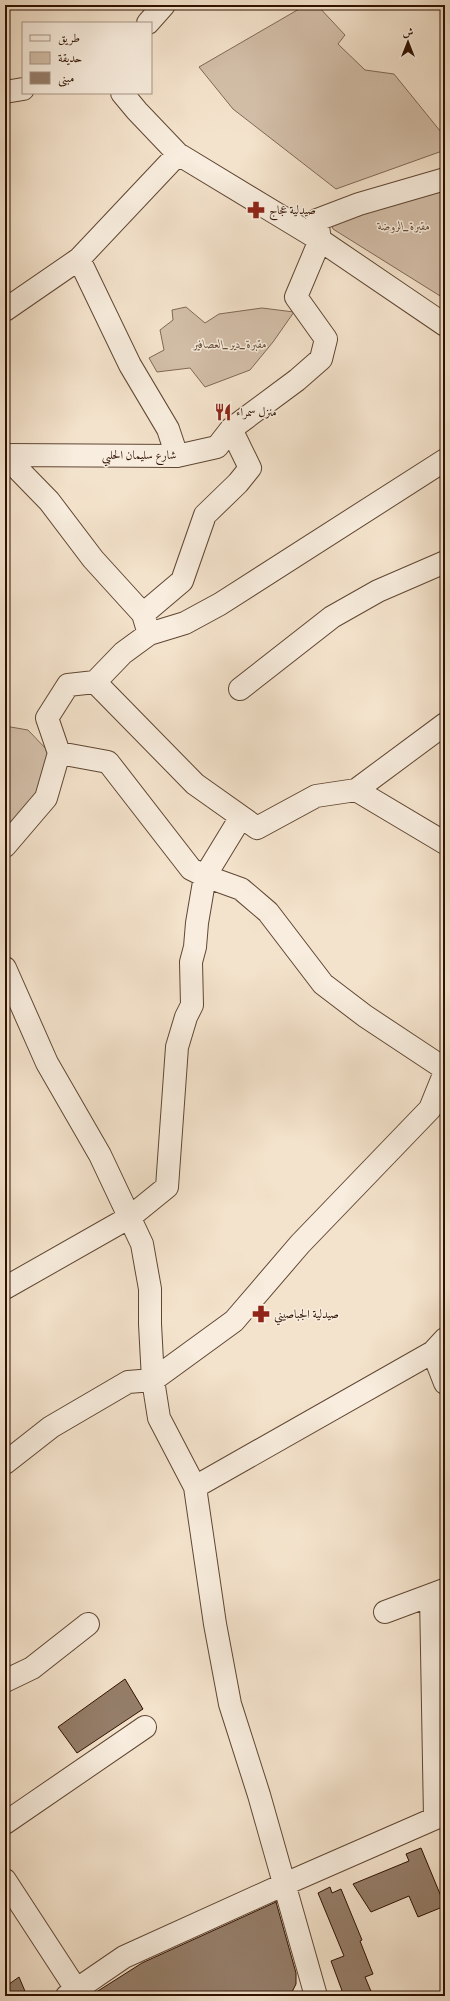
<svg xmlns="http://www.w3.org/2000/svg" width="450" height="2001" font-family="'IM FELL DW Pica',Amiri,serif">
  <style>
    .green { fill: #d3bfa9; stroke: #816854 }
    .building { fill: #957e6a; stroke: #2f1100 }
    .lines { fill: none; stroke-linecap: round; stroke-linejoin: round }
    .minor-casing { stroke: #604633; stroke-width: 24 }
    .minor { stroke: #f8edde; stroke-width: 22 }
    .labels { text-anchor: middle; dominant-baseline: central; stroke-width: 3; stroke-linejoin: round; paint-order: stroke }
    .poi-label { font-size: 12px; fill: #2f1100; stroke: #f8edde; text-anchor: start }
    .park-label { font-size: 12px; font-style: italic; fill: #684e3b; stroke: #f8edde }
    .street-label { font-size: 12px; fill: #2f1100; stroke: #f8edde }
  </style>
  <rect width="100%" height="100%" fill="#f4e3cc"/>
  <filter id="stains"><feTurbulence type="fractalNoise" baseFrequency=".005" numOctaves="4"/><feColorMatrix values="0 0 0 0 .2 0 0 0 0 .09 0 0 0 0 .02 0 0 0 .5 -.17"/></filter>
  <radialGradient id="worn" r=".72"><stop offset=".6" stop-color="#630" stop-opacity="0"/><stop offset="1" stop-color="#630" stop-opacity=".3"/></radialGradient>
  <path class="green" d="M 306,5 L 317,5 L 345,35 L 338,44 L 365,70 L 394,74 L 445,137 L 445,150 L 336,189 L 233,109 L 199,67 Z
    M 445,169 L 445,299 L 333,229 L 328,210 Z
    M 186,307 L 205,323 L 219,314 L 262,308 L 294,312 L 273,342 L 250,370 L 205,387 L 190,368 L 157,372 L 149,358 L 164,350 L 160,330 L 173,320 L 172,310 Z
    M 5,726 L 28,730 L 49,752 L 39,794 L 5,832 Z"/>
  <path class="building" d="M 125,1679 L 143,1709 L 77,1753 L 58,1727 Z
    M 421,1848 L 445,1906 L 418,1917 L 409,1896 L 371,1912 L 353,1884 L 409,1861 L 406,1854 Z
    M 330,1887 L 332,1893 L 341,1889 L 362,1940 L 360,1941 L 373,1974 L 365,1977 L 373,1996 L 344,1996 L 331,1961 L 344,1956 L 318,1893 Z
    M 276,1902 L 296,1973 L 296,1984 L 292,1992 L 284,1996 L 90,1996 L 142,1963 Z
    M 19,1977 L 27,1996 L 5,1996 L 5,1987 Z"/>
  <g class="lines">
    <g class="minor-casing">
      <path id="minor" d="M 148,23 L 164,5
        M 5,92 L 23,89
        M 122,93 L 137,111 L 178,154 L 320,240 L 445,325
        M 79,259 L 130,365 L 168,429 L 177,456
        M 5,310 L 79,259 L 178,154
        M 5,455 L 177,456 L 217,447 L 231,429 L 297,380 L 321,359 L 326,339 L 296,297 L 320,240 L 317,220 L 359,204 L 445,179
        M 5,456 L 49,501 L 93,559 L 143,614 L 149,634
        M 143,614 L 182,581 L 205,515 L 238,483 L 250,468 L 231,429
        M 95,682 L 195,784 L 257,828 L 316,796 L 356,790 L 445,843
        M 95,682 L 123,653 L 149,634 L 185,623 L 220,604 L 445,460
        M 240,689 L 332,617 L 378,591 L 445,562
        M 59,753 L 108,762 L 191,869 L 205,876 L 241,889 L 268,912 L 323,984 L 365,1016 L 445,1069
        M 356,790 L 445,724
        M 5,846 L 46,798 L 59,753 L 47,718 L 68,685 L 95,682
        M 5,968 L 47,1063 L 100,1155 L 142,1244 L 150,1289 L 150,1324 L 153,1380 L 159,1418 L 195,1487 L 215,1624 L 230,1704 L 259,1795 L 316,1996
        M 5,1288 L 130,1217 L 167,1187 L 177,1047 L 186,1017 L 192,1005 L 191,962 L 195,947 L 197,923 L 205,876 L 241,817
        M 433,1352 L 445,1383
        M 5,1463 L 51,1427 L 128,1382 L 153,1380 L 234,1321 L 300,1244 L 430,1109 L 445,1072
        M 195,1487 L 433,1352 L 445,1339
        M 431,1595 L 435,1818
        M 385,1612 L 444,1590
        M 5,1681 L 32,1668 L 88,1624
        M 5,1823 L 145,1727
        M 5,1880 L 76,1989
        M 67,1996 L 124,1957 L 285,1884 L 445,1814"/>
    </g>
    <use href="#minor" class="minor"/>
  </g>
  <defs>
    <g id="pharmacy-bare" transform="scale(1.38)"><path d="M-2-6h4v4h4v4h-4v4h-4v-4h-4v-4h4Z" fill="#8f2418" stroke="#f8edde" stroke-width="2.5" paint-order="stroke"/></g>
    <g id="restaurant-bare" transform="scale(1.38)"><path d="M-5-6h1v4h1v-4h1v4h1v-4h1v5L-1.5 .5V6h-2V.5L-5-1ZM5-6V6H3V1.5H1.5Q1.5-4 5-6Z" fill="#8f2418" stroke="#f8edde" stroke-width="2.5" paint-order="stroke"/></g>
  </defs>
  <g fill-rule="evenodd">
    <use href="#pharmacy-bare" x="256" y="210"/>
    <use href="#restaurant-bare" x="223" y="412"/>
    <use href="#pharmacy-bare" x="261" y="1314"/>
  </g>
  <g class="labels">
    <g class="poi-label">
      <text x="269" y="210">صيدلية عجاج</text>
      <text x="236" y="412">منزل سمراء</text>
      <text x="274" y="1314">صيدلية الجباصيني</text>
    </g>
    <g class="park-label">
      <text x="404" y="226">مقبرة_الروضة</text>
      <text x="230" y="344">مقبرة_دير_العصافير</text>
    </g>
    <g class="street-label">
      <text x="139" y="455">شارع سليمان الحلبي</text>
    </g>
  </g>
  <rect width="450" height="2001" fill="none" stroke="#f4e3cc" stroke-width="20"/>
  <rect x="6" y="6" width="438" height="1989" fill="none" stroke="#2f1100" stroke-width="2"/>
  <rect x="10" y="10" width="430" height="1981" fill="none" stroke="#2f1100"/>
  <rect x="22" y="22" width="130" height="72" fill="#f8edde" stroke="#a89585"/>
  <rect x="30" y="35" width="20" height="6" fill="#f8edde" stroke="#a89585"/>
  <text x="58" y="42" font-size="12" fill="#2f1100">طريق</text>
  <rect x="30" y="52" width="20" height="12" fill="#d3bfa9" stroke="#a89585"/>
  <text x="58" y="62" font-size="12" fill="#2f1100">حديقة</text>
  <rect x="30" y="72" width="20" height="12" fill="#957e6a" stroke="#a89585"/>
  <text x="58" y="82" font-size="12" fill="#2f1100">مبنى</text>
  <g transform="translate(408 42)" stroke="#f8edde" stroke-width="3" paint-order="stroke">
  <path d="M0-3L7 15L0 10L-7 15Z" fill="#2f1100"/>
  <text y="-6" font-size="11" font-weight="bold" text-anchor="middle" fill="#2f1100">ش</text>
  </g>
  <rect width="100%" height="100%" filter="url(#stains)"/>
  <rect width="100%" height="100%" fill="url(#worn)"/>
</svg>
